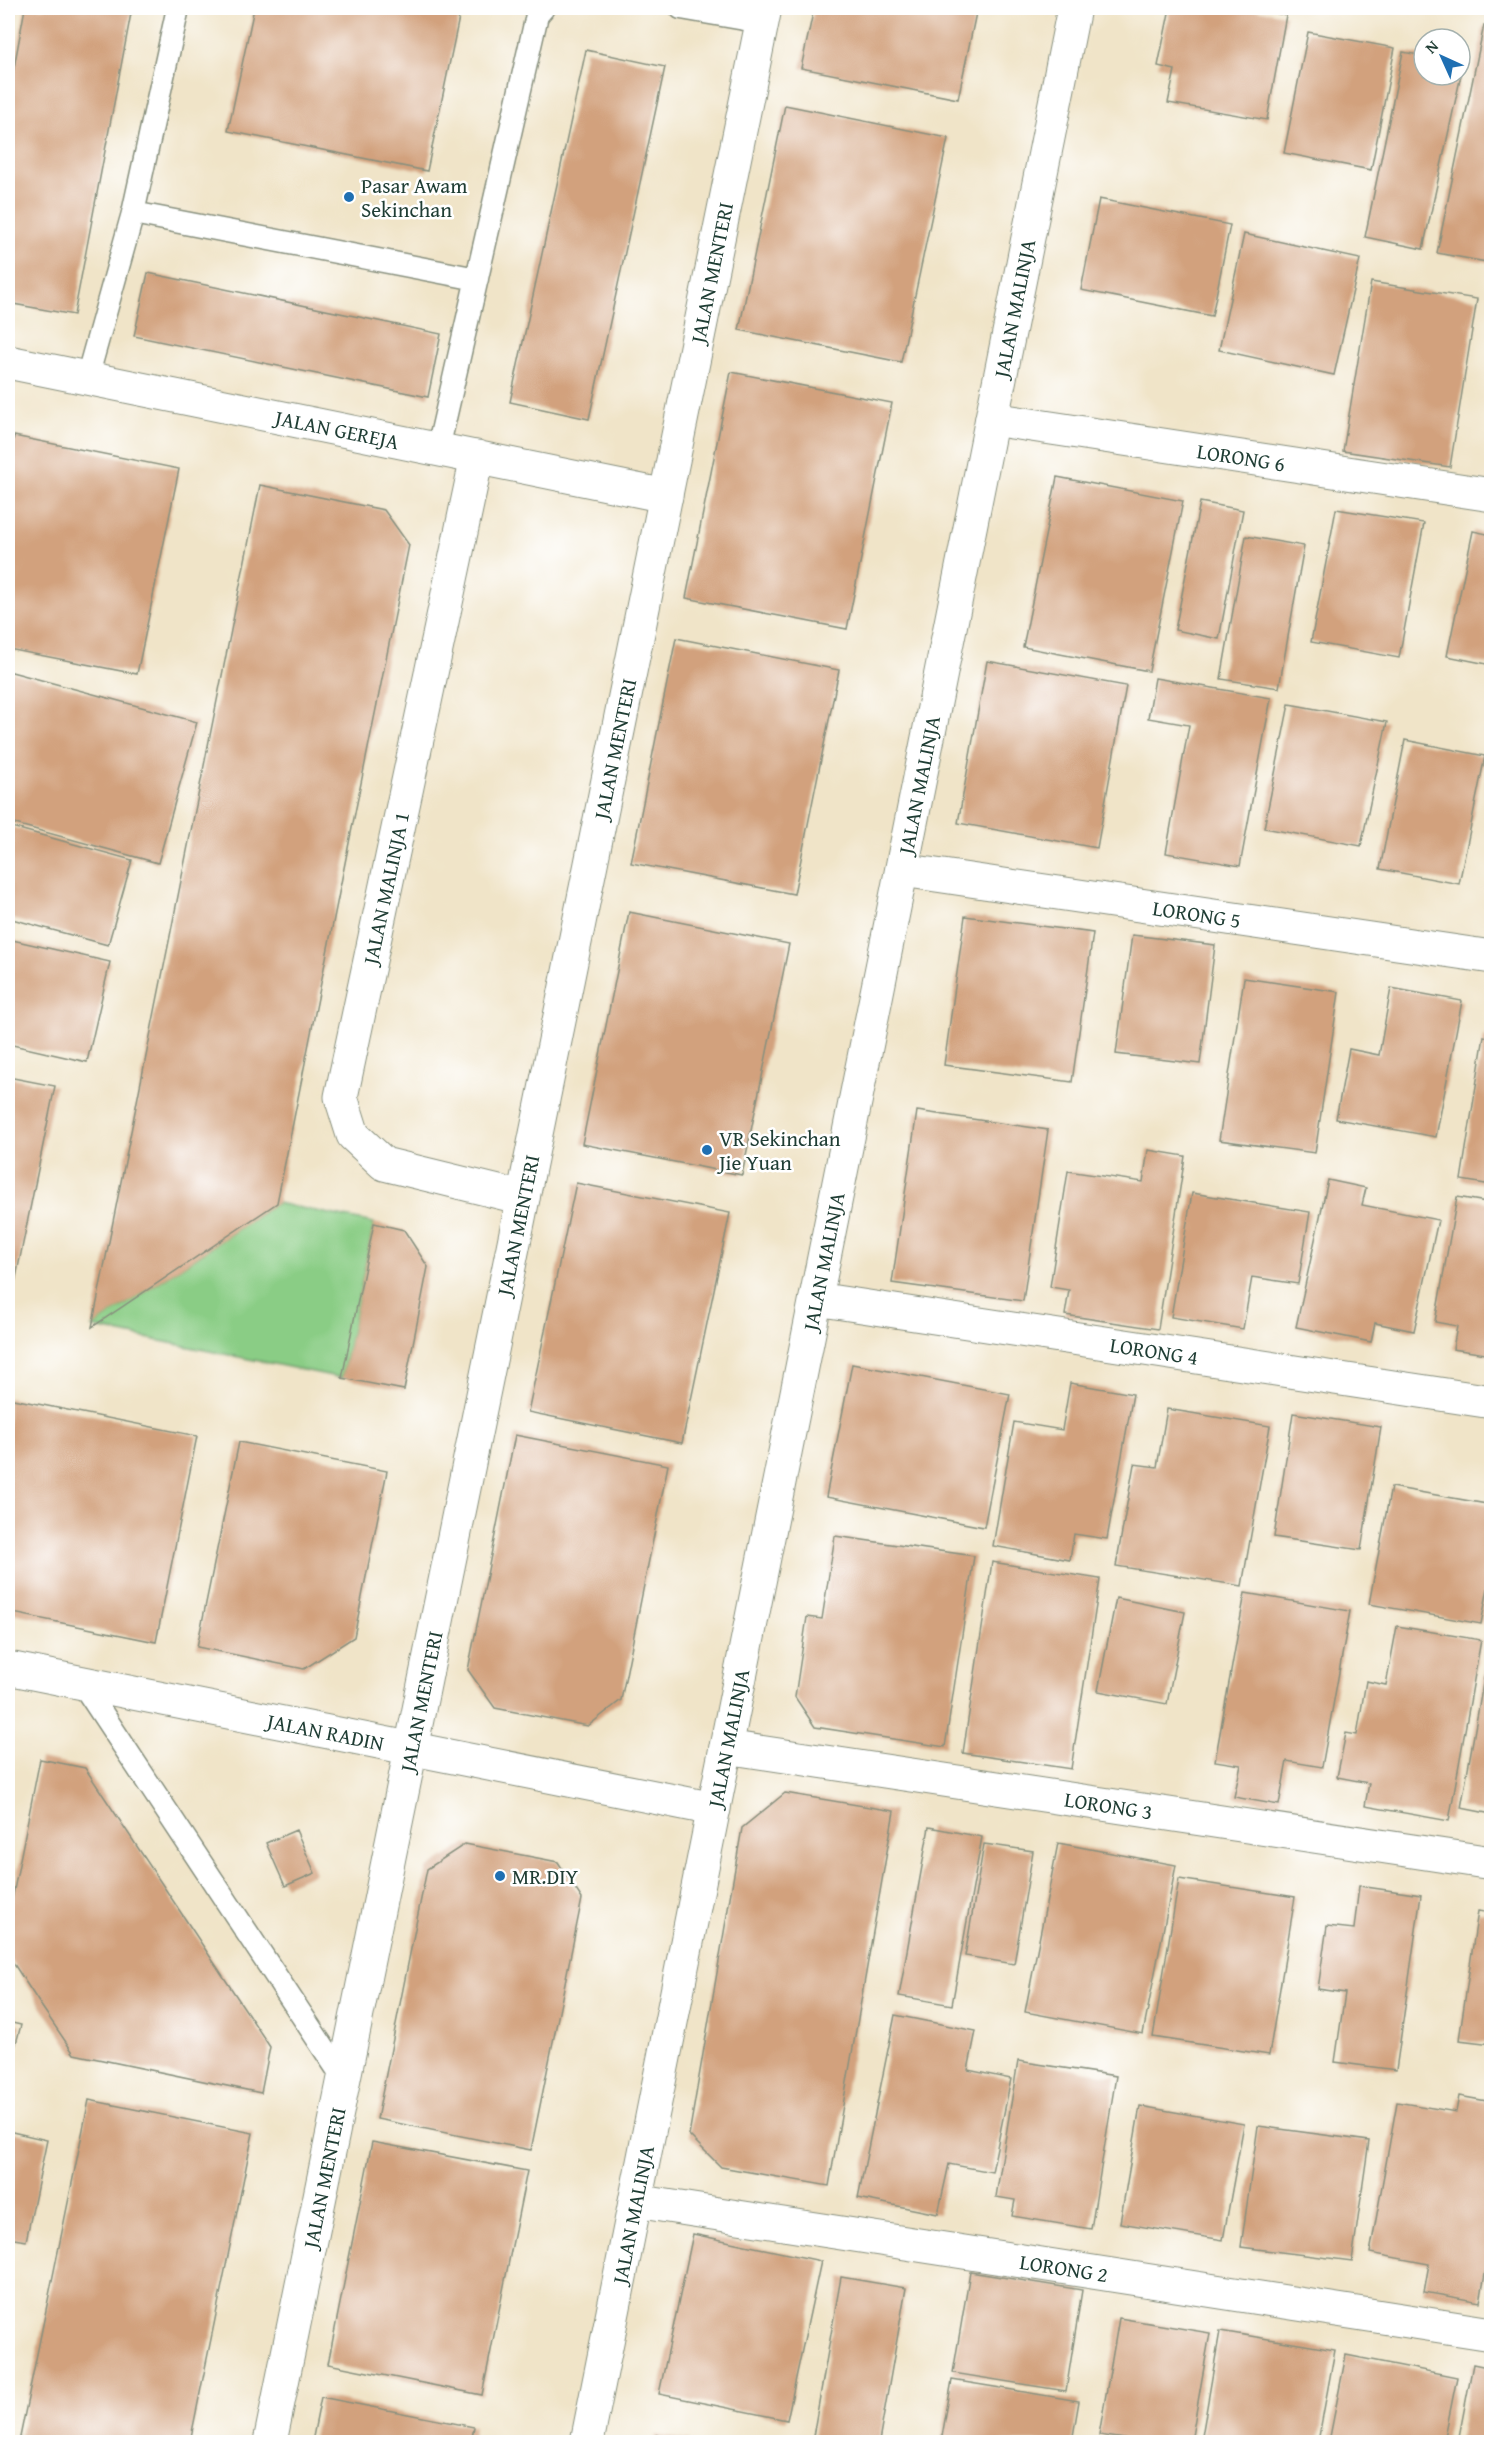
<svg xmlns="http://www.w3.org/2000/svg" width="1499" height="2450" font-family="'Gentium Book Plus',serif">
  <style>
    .green { fill: #8acd85; stroke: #54855c; stroke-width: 1.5 }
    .building { fill: #d2a17d }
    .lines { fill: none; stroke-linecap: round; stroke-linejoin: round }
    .service-casing { stroke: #88907e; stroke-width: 25 }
    .minor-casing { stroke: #88907e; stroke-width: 35 }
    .service { stroke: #fff; stroke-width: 22 }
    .minor { stroke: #fff; stroke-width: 33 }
    .poi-dot { fill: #1f6fb2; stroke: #fff; stroke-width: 2 }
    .labels { text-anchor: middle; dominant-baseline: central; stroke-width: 5; stroke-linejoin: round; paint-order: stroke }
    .poi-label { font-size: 21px; fill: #1f3d34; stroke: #fff; text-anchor: start }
    .street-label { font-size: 21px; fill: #1f3d34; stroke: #fff }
  </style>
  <rect width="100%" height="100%" fill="#fff"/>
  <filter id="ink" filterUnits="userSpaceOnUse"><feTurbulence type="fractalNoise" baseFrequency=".0167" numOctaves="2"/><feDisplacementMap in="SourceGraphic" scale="12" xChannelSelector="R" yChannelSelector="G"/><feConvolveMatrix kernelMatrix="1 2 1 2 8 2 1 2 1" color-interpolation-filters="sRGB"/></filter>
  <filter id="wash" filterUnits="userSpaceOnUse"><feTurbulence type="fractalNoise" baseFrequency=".008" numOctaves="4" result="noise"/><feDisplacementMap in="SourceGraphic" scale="24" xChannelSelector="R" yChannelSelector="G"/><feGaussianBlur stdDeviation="1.35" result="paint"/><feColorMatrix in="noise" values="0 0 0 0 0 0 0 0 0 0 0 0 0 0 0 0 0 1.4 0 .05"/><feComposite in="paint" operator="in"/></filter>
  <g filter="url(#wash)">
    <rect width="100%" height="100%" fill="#f0e4c8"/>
    <path class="green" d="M 277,1203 L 374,1223 L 342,1378 L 92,1327 Z"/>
    <g id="blocks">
      <path class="building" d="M 25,8 L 132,8 L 74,315 L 8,303 L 8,100 Z
        M 254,8 L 461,8 L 427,171 L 228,131 Z
        M 814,8 L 977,8 L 958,99 L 801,68 Z
        M 1170,8 L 1245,8 L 1286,15 L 1267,120 L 1168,103 L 1175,70 L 1158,66 Z
        M 1484,25 L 1492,27 L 1492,263 L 1437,253 Z
        M 1308,32 L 1395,48 L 1371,170 L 1284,153 Z
        M 586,50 L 665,67 L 589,419 L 510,402 Z
        M 1403,52 L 1424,56 L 1424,75 L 1461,75 L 1423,249 L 1365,237 Z
        M 785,105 L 948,138 L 901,362 L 739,330 Z
        M 1099,199 L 1230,225 L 1212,316 L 1081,290 Z
        M 1244,234 L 1360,259 L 1334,375 L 1219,350 Z
        M 148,273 L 441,334 L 428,397 L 134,336 Z
        M 1371,282 L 1477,299 L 1450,467 L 1343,451 Z
        M 731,372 L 892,403 L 847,629 L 686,598 Z
        M 14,436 L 179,469 L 137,674 L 8,649 L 8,467 Z
        M 1057,477 L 1183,501 L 1149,671 L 1023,647 Z
        M 260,485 L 384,510 L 409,545 L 356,808 L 277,1203 L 92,1327 Z
        M 1200,502 L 1243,510 L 1219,639 L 1175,630 Z
        M 1336,509 L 1424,523 L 1399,658 L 1311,642 Z
        M 1473,531 L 1492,535 L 1492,665 L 1447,656 Z
        M 1246,536 L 1304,546 L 1279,688 L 1221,679 Z
        M 676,638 L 839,670 L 794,894 L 631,863 Z
        M 987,661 L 1126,686 L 1097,848 L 958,823 Z
        M 8,671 L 197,722 L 158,863 L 8,822 Z
        M 1155,678 L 1271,698 L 1240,866 L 1166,853 L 1189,725 L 1148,718 Z
        M 1289,704 L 1387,722 L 1361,846 L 1264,828 Z
        M 1405,740 L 1485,756 L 1459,884 L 1380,869 Z
        M 8,826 L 132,860 L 108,945 L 8,918 Z
        M 629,912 L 789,944 L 742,1175 L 582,1144 Z
        M 965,916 L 1093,933 L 1072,1082 L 944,1065 Z
        M 1132,935 L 1215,945 L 1200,1064 L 1116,1054 Z
        M 8,939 L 110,962 L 87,1062 L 8,1044 Z
        M 1244,978 L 1339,992 L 1315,1153 L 1219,1140 Z
        M 1391,988 L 1462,1001 L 1436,1137 L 1336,1119 L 1349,1049 L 1379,1055 Z
        M 1484,1036 L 1492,1038 L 1492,1185 L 1461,1180 Z
        M 8,1077 L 55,1086 L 9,1312 L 8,1312 Z
        M 917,1111 L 1048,1130 L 1023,1301 L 892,1283 Z
        M 1148,1150 L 1185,1156 L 1158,1329 L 1065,1315 L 1069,1290 L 1050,1287 L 1068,1171 L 1143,1182 Z
        M 1328,1180 L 1366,1188 L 1362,1205 L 1438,1220 L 1414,1331 L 1375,1323 L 1371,1342 L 1296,1327 Z
        M 576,1183 L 730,1213 L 682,1443 L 528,1412 Z
        M 1192,1193 L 1310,1212 L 1298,1284 L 1252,1277 L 1243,1329 L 1171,1317 Z
        M 1457,1197 L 1492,1203 L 1492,1355 L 1453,1349 L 1457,1326 L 1435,1322 Z
        M 374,1223 L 404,1230 L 428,1267 L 404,1390 L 342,1378 Z
        M 852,1364 L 1010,1394 L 984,1527 L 826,1497 Z
        M 1070,1383 L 1133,1394 L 1107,1539 L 1074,1534 L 1070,1560 L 993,1546 L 1014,1422 L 1062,1430 Z
        M 8,1398 L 197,1436 L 156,1642 L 8,1612 Z
        M 1167,1409 L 1270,1426 L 1242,1586 L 1116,1566 L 1134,1464 L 1157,1467 Z
        M 1293,1413 L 1381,1427 L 1361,1550 L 1274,1537 Z
        M 515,1435 L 668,1465 L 621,1700 L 588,1726 L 495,1708 L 468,1670 Z
        M 239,1442 L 387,1471 L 354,1637 L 304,1669 L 197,1647 Z
        M 1391,1487 L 1492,1505 L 1492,1568 L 1481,1624 L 1369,1604 Z
        M 835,1536 L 974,1556 L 945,1747 L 815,1727 L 795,1697 L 807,1617 L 822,1619 Z
        M 992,1562 L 1100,1579 L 1071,1769 L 963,1753 Z
        M 1245,1593 L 1350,1611 L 1322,1767 L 1287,1761 L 1279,1805 L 1234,1797 L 1241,1765 L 1215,1761 Z
        M 1116,1598 L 1185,1612 L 1167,1704 L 1098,1691 Z
        M 1397,1626 L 1481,1640 L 1449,1821 L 1365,1806 L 1369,1783 L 1337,1777 L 1346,1733 L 1357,1735 L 1366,1681 L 1386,1685 Z
        M 1490,1644 L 1492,1644 L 1492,1814 L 1461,1808 Z
        M 40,1759 L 85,1768 L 207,1952 L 270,2047 L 261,2093 L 74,2054 L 38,2001 L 8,1955 L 8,1920 Z
        M 785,1793 L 894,1811 L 829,2186 L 721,2167 L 689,2135 L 742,1828 Z
        M 929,1827 L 982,1837 L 952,2005 L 899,1996 Z
        M 296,1830 L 315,1873 L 285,1886 L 266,1843 Z
        M 1058,1843 L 1176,1865 L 1143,2034 L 1025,2012 Z
        M 465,1844 L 558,1862 L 582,1899 L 531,2150 L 377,2119 L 427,1869 Z
        M 984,1844 L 1033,1851 L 1014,1964 L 965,1956 Z
        M 1179,1879 L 1295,1897 L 1269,2055 L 1153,2037 Z
        M 1359,1886 L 1421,1895 L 1396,2070 L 1335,2062 L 1345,1993 L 1318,1989 L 1327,1926 L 1354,1929 Z
        M 1478,1911 L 1492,1913 L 1492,2044 L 1459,2040 Z
        M 895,2015 L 976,2031 L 968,2070 L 1011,2079 L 992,2172 L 949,2164 L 938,2214 L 858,2198 Z
        M 8,2022 L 21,2025 L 8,2073 Z
        M 1018,2061 L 1116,2076 L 1091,2229 L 1012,2216 L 1015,2200 L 996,2197 Z
        M 1459,2096 L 1492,2102 L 1492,2236 L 1480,2302 L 1424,2292 L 1429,2264 L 1370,2253 L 1397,2102 L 1456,2112 Z
        M 89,2100 L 253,2133 L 190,2442 L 19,2442 Z
        M 1140,2106 L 1244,2124 L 1223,2240 L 1120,2223 Z
        M 1258,2126 L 1369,2141 L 1352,2261 L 1241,2247 Z
        M 8,2131 L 47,2140 L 26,2241 L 8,2238 Z
        M 372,2142 L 527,2171 L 482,2395 L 328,2364 Z
        M 693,2234 L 821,2261 L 787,2420 L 659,2394 Z
        M 970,2272 L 1082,2290 L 1066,2391 L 953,2373 Z
        M 841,2277 L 906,2288 L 879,2442 L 812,2442 Z
        M 1119,2318 L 1210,2333 L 1191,2442 L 1143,2442 L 1099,2435 Z
        M 1220,2331 L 1335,2350 L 1318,2442 L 1201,2442 Z
        M 1346,2355 L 1457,2377 L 1444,2442 L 1329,2442 Z
        M 1473,2364 L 1492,2368 L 1492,2442 L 1458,2442 Z
        M 952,2380 L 1079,2401 L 1072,2442 L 941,2442 Z
        M 321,2397 L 474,2427 L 471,2442 L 312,2442 Z
        M 656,2435 L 690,2441 L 690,2442 L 654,2442 Z"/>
    </g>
  </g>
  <g filter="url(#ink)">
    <use href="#blocks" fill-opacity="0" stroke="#88907e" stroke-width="1.5"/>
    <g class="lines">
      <g class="service-casing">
        <path id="service" d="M 681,8 L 762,22
          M 133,213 L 477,279
          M 87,378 L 133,213 L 178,8
          M 438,449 L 537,15 L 543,8
          M 82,1683 L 344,2079"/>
      </g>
      <g class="minor-casing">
        <g id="minor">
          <path id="s1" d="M 8,362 L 666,496"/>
          <path id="s2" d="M 992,419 L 1492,495"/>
          <path d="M 477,457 L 341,1097 L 353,1135 L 384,1164 L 523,1198"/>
          <path id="s3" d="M 902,870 L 1492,957"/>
          <path id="s4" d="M 816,1299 L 1492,1402"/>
          <path id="s5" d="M 8,1668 L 714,1809"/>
          <path id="s6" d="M 726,1747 L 1492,1863"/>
          <path id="s7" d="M 635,2201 L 1492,2334"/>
          <path id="s8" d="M 270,2442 L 765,8"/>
          <path id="s9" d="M 587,2442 L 1074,8"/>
        </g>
      </g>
      <use href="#service" class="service"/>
      <use href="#minor" class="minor"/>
    </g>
  </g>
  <g class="poi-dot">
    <circle cx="349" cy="197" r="6"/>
    <circle cx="707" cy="1150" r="6"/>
    <circle cx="500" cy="1876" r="6"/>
  </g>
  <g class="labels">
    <g class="poi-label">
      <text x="361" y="185">Pasar Awam<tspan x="361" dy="24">Sekinchan</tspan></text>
      <text x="719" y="1138">VR Sekinchan<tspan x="719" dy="24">Jie Yuan</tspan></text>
      <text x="512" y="1876">MR.DIY</text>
    </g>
    <g class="street-label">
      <text stroke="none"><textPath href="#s8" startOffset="2214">JALAN MENTERI</textPath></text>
      <text stroke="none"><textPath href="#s9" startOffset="2176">JALAN MALINJA</textPath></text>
      <text stroke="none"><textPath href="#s1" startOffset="336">JALAN GEREJA</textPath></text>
      <text stroke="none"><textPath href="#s2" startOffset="252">LORONG 6</textPath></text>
      <text stroke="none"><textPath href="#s8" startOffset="1728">JALAN MENTERI</textPath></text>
      <text stroke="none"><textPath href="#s9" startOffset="1690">JALAN MALINJA</textPath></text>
      <text transform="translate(386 888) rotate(-78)">JALAN MALINJA 1</text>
      <text stroke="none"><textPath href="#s3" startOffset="298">LORONG 5</textPath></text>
      <text stroke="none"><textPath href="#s8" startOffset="1242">JALAN MENTERI</textPath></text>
      <text stroke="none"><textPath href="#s9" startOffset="1204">JALAN MALINJA</textPath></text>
      <text stroke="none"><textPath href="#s4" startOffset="342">LORONG 4</textPath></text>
      <text stroke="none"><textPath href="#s8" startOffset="756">JALAN MENTERI</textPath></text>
      <text stroke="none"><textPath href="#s5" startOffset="324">JALAN RADIN</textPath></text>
      <text stroke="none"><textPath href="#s9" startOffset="718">JALAN MALINJA</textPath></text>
      <text stroke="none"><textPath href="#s6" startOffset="387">LORONG 3</textPath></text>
      <text stroke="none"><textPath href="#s8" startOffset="270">JALAN MENTERI</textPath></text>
      <text stroke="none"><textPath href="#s9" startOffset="232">JALAN MALINJA</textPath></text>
      <text stroke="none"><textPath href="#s7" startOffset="434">LORONG 2</textPath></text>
    </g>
  </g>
  <rect width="1499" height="2450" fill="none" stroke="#fff" stroke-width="30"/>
  <g transform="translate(1442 57) rotate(315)"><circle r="28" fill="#ffffff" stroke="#a5b1ae" stroke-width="1.5"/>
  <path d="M0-4.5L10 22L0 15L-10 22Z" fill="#1f6fb2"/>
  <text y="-9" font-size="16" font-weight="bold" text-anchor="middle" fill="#1f3d34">N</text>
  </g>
</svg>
